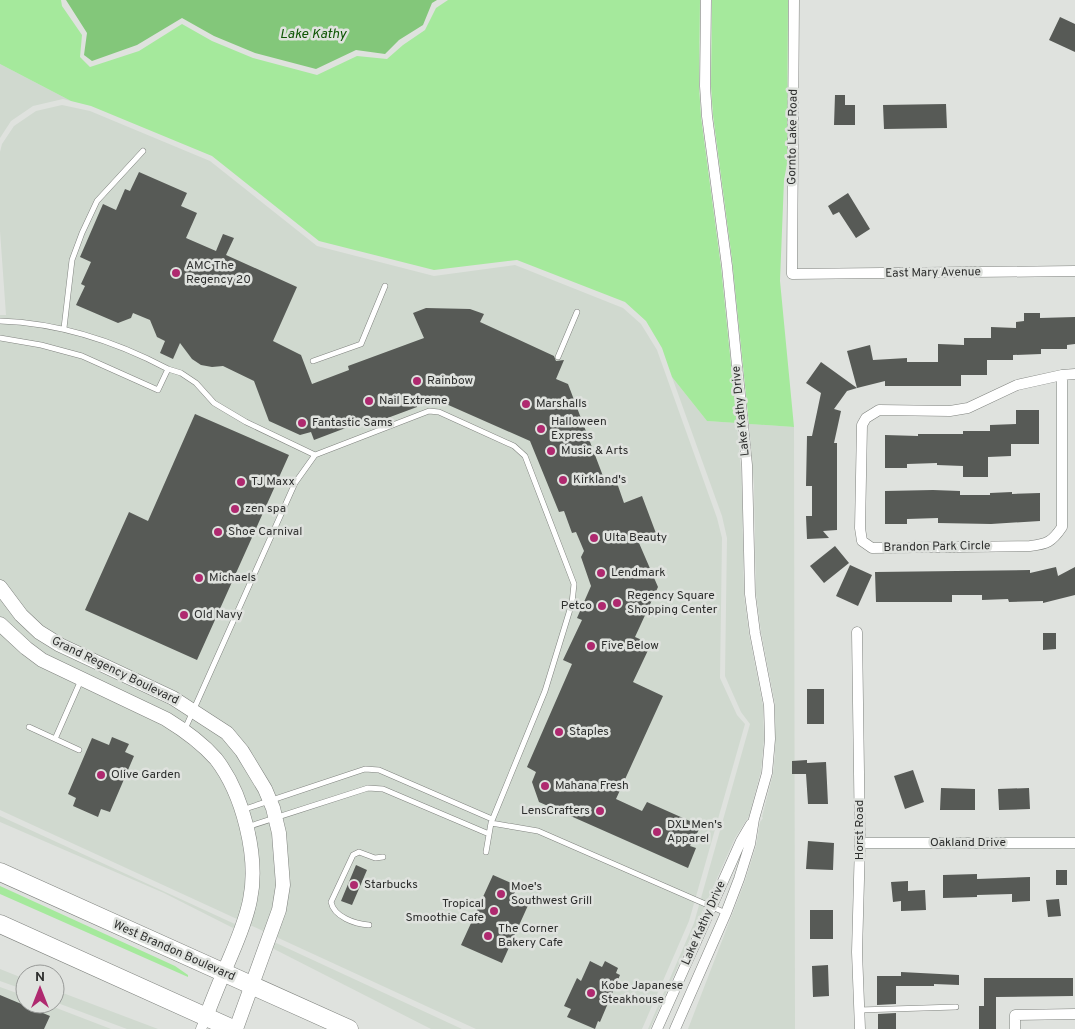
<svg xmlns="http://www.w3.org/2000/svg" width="1075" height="1029" font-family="Overpass,sans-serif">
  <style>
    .built { fill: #d0d9cf }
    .green { fill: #a5e99c }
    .water { fill: #83c77a }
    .building { fill: #575a56 }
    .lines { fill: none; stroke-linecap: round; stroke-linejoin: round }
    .lane-casing { stroke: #7f827e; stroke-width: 6 }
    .street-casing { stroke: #7f827e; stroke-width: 11 }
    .secondary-casing { stroke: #7f827e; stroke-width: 15 }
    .highway-casing { stroke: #7f827e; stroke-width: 19 }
    .lane { stroke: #fff; stroke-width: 5 }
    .street { stroke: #fff; stroke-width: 10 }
    .secondary { stroke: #fff; stroke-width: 14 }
    .highway { stroke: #fff; stroke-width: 18 }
    .poi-dot { fill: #af296f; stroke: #dfe2de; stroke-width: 2 }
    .labels { text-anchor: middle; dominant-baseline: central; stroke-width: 5; stroke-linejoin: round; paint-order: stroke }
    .street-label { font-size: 12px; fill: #2e2f2e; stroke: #dfe2de }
    .poi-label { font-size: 12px; fill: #2e2f2e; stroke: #dfe2de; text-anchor: start }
    .water-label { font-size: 14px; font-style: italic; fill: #105606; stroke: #dfe2de }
  </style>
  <rect width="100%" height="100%" fill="#dfe2de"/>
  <path class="built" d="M 0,64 L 71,101 L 63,99 L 33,106 L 11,121 L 0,138 Z
    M 62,105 L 90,111 L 210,161 L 317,246 L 434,276 L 515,265 L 623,308 L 641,324 L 657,350 L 717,518 L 722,538 L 720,678 L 737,715 L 745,724 L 689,921 L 642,1029 L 476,1029 L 0,810 L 0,315 L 6,315 L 0,231 L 0,152 L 2,144 L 14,126 L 36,111 Z
    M 672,377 L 707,421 L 737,423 L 742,485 L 744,595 L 749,634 L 763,706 L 764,739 L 761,771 L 749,816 L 735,838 L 650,1029 L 648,1029 L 694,923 L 750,724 L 741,712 L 725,676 L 727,538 L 722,516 Z
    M 749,424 L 794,427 L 795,1029 L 688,1029 L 745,881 L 756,846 L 760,822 L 763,818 L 762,817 L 773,774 L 775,755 L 775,704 L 761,632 L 756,593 L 754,485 Z
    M 0,816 L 237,925 L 235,929 L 164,893 L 0,822 Z
    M 274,942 L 462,1029 L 431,1029 L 272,948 Z
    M 0,969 L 25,979 L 25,990 L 0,981 Z
    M 0,987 L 25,996 L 25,1004 L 46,1004 L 111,1029 L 0,1029 Z
    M 55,990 L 158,1029 L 127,1029 L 55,1002 Z"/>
  <path class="green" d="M 0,0 L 61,0 L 62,6 L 82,35 L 80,57 L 90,67 L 139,51 L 182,24 L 212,41 L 253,58 L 317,75 L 357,56 L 387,59 L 403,45 L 425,30 L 436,8 L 448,0 L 700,0 L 699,86 L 701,117 L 721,267 L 737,423 L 707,421 L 672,377 L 662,348 L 646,321 L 625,302 L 517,260 L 434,270 L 319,241 L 212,156 L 91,106 L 71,101 L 0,64 Z
    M 712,0 L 788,0 L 787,164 L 784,180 L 780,281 L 794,427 L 749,424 L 732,259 L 713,115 L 711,86 Z
    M 0,886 L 175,966 L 188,975 L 188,977 L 0,894 Z"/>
  <path class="water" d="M 66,0 L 437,0 L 432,3 L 423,25 L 399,40 L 385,54 L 356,50 L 316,69 L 255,53 L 214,36 L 182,18 L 137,45 L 92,61 L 84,55 L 87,33 Z"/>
  <path class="building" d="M 1060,17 L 1075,24 L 1075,52 L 1049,40 Z
    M 835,95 L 845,95 L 845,105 L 855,105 L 855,125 L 834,125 Z
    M 946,104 L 947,128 L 884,129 L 883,105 Z
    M 139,172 L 187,193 L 181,206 L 197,213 L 186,238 L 216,251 L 223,234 L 234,238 L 226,255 L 297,287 L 273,341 L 301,355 L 312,384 L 349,370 L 348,366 L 424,338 L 413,313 L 426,308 L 470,309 L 484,314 L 480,322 L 554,356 L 556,361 L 564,360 L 556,379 L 568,384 L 606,484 L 616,480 L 624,503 L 642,496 L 657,536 L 639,543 L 658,587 L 635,637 L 651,644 L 633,682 L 663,696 L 616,799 L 642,811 L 647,802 L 701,826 L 690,846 L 696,848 L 688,868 L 539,802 L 532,782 L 536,772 L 527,767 L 572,664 L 563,660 L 582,620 L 577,618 L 591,586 L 581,557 L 584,551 L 576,532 L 572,533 L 564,511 L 559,512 L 530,441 L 428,396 L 415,402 L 417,407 L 366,426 L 364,421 L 314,440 L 311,432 L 300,435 L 269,421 L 254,381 L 223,366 L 212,367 L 201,365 L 192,359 L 180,343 L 173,359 L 160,353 L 165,341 L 157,337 L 150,320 L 133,313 L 131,318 L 118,323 L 76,305 L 85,286 L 81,284 L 91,262 L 80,257 L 103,204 L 116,210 L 125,189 L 130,191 Z
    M 848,193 L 870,229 L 856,238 L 839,212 L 833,215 L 828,206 Z
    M 1024,313 L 1040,313 L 1040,318 L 1075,317 L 1075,344 L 1067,345 L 1067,349 L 1041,349 L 1041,354 L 1013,355 L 1013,360 L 987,360 L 987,375 L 961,375 L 961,386 L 885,386 L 885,381 L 857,388 L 847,351 L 870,345 L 873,360 L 907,358 L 907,362 L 938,362 L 938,344 L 964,345 L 964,338 L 991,338 L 991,327 L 1016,328 L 1016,322 L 1024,321 Z
    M 821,362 L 857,388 L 847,391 L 834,409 L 841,411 L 834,443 L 837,443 L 837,530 L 823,531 L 829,538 L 807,539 L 806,516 L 812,516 L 812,486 L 806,486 L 807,436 L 812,436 L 821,393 L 806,383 Z
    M 1016,410 L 1039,410 L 1039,444 L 1011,444 L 1011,456 L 988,457 L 988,477 L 963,477 L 963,466 L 937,465 L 937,463 L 907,464 L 907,468 L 885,468 L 885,435 L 918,436 L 918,434 L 963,434 L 963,431 L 990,431 L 990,425 L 1016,424 Z
    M 195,414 L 289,455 L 197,660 L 85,610 L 129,512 L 148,521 Z
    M 933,490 L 960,491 L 960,495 L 990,495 L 990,493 L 1012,492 L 1012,494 L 1040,493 L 1040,521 L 991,524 L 938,523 L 938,518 L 907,519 L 907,524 L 885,524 L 885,491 Z
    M 835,546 L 849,563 L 824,583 L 810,566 Z
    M 850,565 L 872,575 L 858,606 L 836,596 Z
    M 1056,567 L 1058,576 L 1075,567 L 1075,595 L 1043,603 L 1043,601 L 1009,602 L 1008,599 L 982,600 L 982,595 L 952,595 L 952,602 L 876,602 L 875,572 L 1030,570 L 1030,573 Z
    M 1043,633 L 1056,633 L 1056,649 L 1043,650 Z
    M 807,689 L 824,689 L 824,724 L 807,724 Z
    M 112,737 L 129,744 L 125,752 L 134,756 L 110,812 L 101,809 L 98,817 L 73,806 L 76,798 L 68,794 L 92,738 L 109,745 Z
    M 807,760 L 807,763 L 826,762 L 828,804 L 808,804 L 806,774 L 792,774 L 792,761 Z
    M 913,770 L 924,802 L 905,809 L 894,776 Z
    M 941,788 L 975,789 L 975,810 L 940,810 Z
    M 1029,788 L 1030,809 L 999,810 L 998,789 Z
    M 808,841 L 834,843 L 833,870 L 806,869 Z
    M 356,865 L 367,870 L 352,905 L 341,901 Z
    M 1056,870 L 1067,870 L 1067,885 L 1056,885 Z
    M 977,874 L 977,879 L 1030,877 L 1030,901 L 1012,902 L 1012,894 L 977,895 L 977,897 L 943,898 L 943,875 Z
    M 493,875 L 518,886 L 514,894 L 530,901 L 502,963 L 461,945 Z
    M 908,881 L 908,891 L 925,890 L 926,910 L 901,911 L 901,901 L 893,902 L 891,882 Z
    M 1059,899 L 1061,916 L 1048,917 L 1046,900 Z
    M 810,910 L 833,910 L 833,939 L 810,939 Z
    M 590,961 L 602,967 L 605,961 L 618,968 L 616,973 L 620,975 L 600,1022 L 598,1021 L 595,1029 L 567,1017 L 571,1009 L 564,1006 L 577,978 L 581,981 Z
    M 828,965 L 829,996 L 813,997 L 812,966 Z
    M 901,972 L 959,975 L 959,985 L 934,984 L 934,986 L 896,986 L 896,1004 L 877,1005 L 877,976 L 901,976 Z
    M 984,978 L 1073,978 L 1073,996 L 996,997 L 996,1029 L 979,1029 L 979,1006 L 984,1006 Z
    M 0,995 L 50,1016 L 44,1029 L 0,1029 Z
    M 896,1013 L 896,1029 L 878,1029 L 878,1014 Z"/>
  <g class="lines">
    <g class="lane-casing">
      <path id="lane" d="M 0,321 C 59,323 115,341 168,369 L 158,390 L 82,356 L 41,345 L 0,338
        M 64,328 L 72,260 L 82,233 L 97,201 L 143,151
        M 558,357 L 577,312
        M 313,361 L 361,344 L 385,286
        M 168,369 L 181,373 L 196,383 L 214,403 L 246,422 L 315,455
        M 29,727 L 79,750
        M 185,729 L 295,483 L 315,455 L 429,411 L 439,412 L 514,446 L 525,456 L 574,584 L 572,603 L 545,691 L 491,823 L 486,852
        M 55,739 L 81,680
        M 242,810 L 365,769 L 379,770 L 492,819
        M 491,823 L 538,831 L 726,913
        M 247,827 L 368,788 L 383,789 L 489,834
        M 369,925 C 355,924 334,917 331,902 L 353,855 L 359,852 L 375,858 L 383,857
        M 859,1010 L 956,1007"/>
    </g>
    <g class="street-casing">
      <path id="street" d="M 794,0 L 792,274 L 1075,271
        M 1062,375 L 1062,527 C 1052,542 1047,544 1030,546 L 872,548 L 862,541 L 860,528 L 862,425 L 866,418 L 879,410 L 950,411 L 968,408 L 1017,385 L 1062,375 L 1075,374
        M 857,632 L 860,843 L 857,952 L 860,1029
        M 860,843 L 1075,843
        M 201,1029 L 206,1017
        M 657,1029 L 741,841 L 751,824
        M 675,1029 L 726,913 L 739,879 L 750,844 L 754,819 L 767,773 L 770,739 L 769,705 L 755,633 L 750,594 L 747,465 L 727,266 L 707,116 L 705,86 L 706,0
        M 1015,1029 L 1015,1015 L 1075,1014"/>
    </g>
    <g class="secondary-casing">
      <path id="secondary" d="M 0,587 L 21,615 L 39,632 L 60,645 L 173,698 L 227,733 L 242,751 L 265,789 L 273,808 L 279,833 L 283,885 L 279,910 L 236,1029
        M 0,624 L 26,648 L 42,660 L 166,719 C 184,730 202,743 216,759 C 243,794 259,857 250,900 C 246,921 237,941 229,960 C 221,979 213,998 206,1017"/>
    </g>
    <g class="highway-casing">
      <path id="highway" d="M 0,872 L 349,1029
        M 0,924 L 233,1029"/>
    </g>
    <use href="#lane" class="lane"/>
    <use href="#street" class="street"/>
    <use href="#secondary" class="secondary"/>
    <use href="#highway" class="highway"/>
  </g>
  <g class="poi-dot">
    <circle cx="176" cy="273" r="5"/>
    <circle cx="417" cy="381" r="5"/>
    <circle cx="369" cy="401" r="5"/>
    <circle cx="526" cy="404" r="5"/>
    <circle cx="302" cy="423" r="5"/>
    <circle cx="541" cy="429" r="5"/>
    <circle cx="551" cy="451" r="5"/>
    <circle cx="563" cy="480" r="5"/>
    <circle cx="241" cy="482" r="5"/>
    <circle cx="235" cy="509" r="5"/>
    <circle cx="218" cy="532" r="5"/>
    <circle cx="594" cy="538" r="5"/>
    <circle cx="601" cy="573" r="5"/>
    <circle cx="199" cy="578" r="5"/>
    <circle cx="617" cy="603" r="5"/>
    <circle cx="602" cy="606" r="5"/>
    <circle cx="184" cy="615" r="5"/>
    <circle cx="591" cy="646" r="5"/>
    <circle cx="559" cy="732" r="5"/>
    <circle cx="101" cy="775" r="5"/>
    <circle cx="545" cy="786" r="5"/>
    <circle cx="600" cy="811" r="5"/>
    <circle cx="657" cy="832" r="5"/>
    <circle cx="354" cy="885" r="5"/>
    <circle cx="501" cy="894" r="5"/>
    <circle cx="494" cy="911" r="5"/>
    <circle cx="488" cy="936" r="5"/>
    <circle cx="591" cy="993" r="5"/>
  </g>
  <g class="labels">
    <g class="street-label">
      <text transform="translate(793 137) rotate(-89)">Gornto Lake Road</text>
      <text transform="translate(933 273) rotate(-1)">East Mary Avenue</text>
      <text transform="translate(741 411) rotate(-96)">Lake Kathy Drive</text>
      <text transform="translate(937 547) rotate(-1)">Brandon Park Circle</text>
      <text transform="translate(115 671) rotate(26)">Grand Regency Boulevard</text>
      <text transform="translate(860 830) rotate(-90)">Horst Road</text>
      <text x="968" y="843">Oakland Drive</text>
      <text transform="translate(704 923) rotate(-66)">Lake Kathy Drive</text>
      <text transform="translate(174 951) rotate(24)">West Brandon Boulevard</text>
    </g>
    <g class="poi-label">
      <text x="186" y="266">AMC The<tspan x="186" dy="14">Regency 20</tspan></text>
      <text x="427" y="381">Rainbow</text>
      <text x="379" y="401">Nail Extreme</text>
      <text x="536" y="404">Marshalls</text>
      <text x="551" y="422">Halloween<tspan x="551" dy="14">Express</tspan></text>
      <text x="312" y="423">Fantastic Sams</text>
      <text x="561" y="451">Music &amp; Arts</text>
      <text x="573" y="480">Kirkland's</text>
      <text x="251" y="482">TJ Maxx</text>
      <text x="245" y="509">zen spa</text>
      <text x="228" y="532">Shoe Carnival</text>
      <text x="604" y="538">Ulta Beauty</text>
      <text x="611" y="573">Lendmark</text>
      <text x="209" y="578">Michaels</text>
      <text x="627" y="596">Regency Square<tspan x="627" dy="14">Shopping Center</tspan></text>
      <text x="592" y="606" text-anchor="end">Petco</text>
      <text x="194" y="615">Old Navy</text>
      <text x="601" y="646">Five Below</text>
      <text x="569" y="732">Staples</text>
      <text x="111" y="775">Olive Garden</text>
      <text x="555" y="786">Mahana Fresh</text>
      <text x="590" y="811" text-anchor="end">LensCrafters</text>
      <text x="667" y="825">DXL Men's<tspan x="667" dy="14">Apparel</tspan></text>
      <text x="364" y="885">Starbucks</text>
      <text x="511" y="887">Moe's<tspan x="511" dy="14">Southwest Grill</tspan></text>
      <text x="484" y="904" text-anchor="end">Tropical<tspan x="484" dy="14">Smoothie Cafe</tspan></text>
      <text x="498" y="929">The Corner<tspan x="498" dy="14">Bakery Cafe</tspan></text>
      <text x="601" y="986">Kobe Japanese<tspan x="601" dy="14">Steakhouse</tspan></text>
    </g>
    <g class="water-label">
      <text x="313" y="34">Lake Kathy</text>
    </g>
  </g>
  <g transform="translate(40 989)"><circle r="24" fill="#dfe2de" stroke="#989a98"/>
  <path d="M0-4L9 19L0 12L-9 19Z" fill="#af296f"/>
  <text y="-8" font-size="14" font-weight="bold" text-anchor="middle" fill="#2e2f2e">N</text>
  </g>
</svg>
